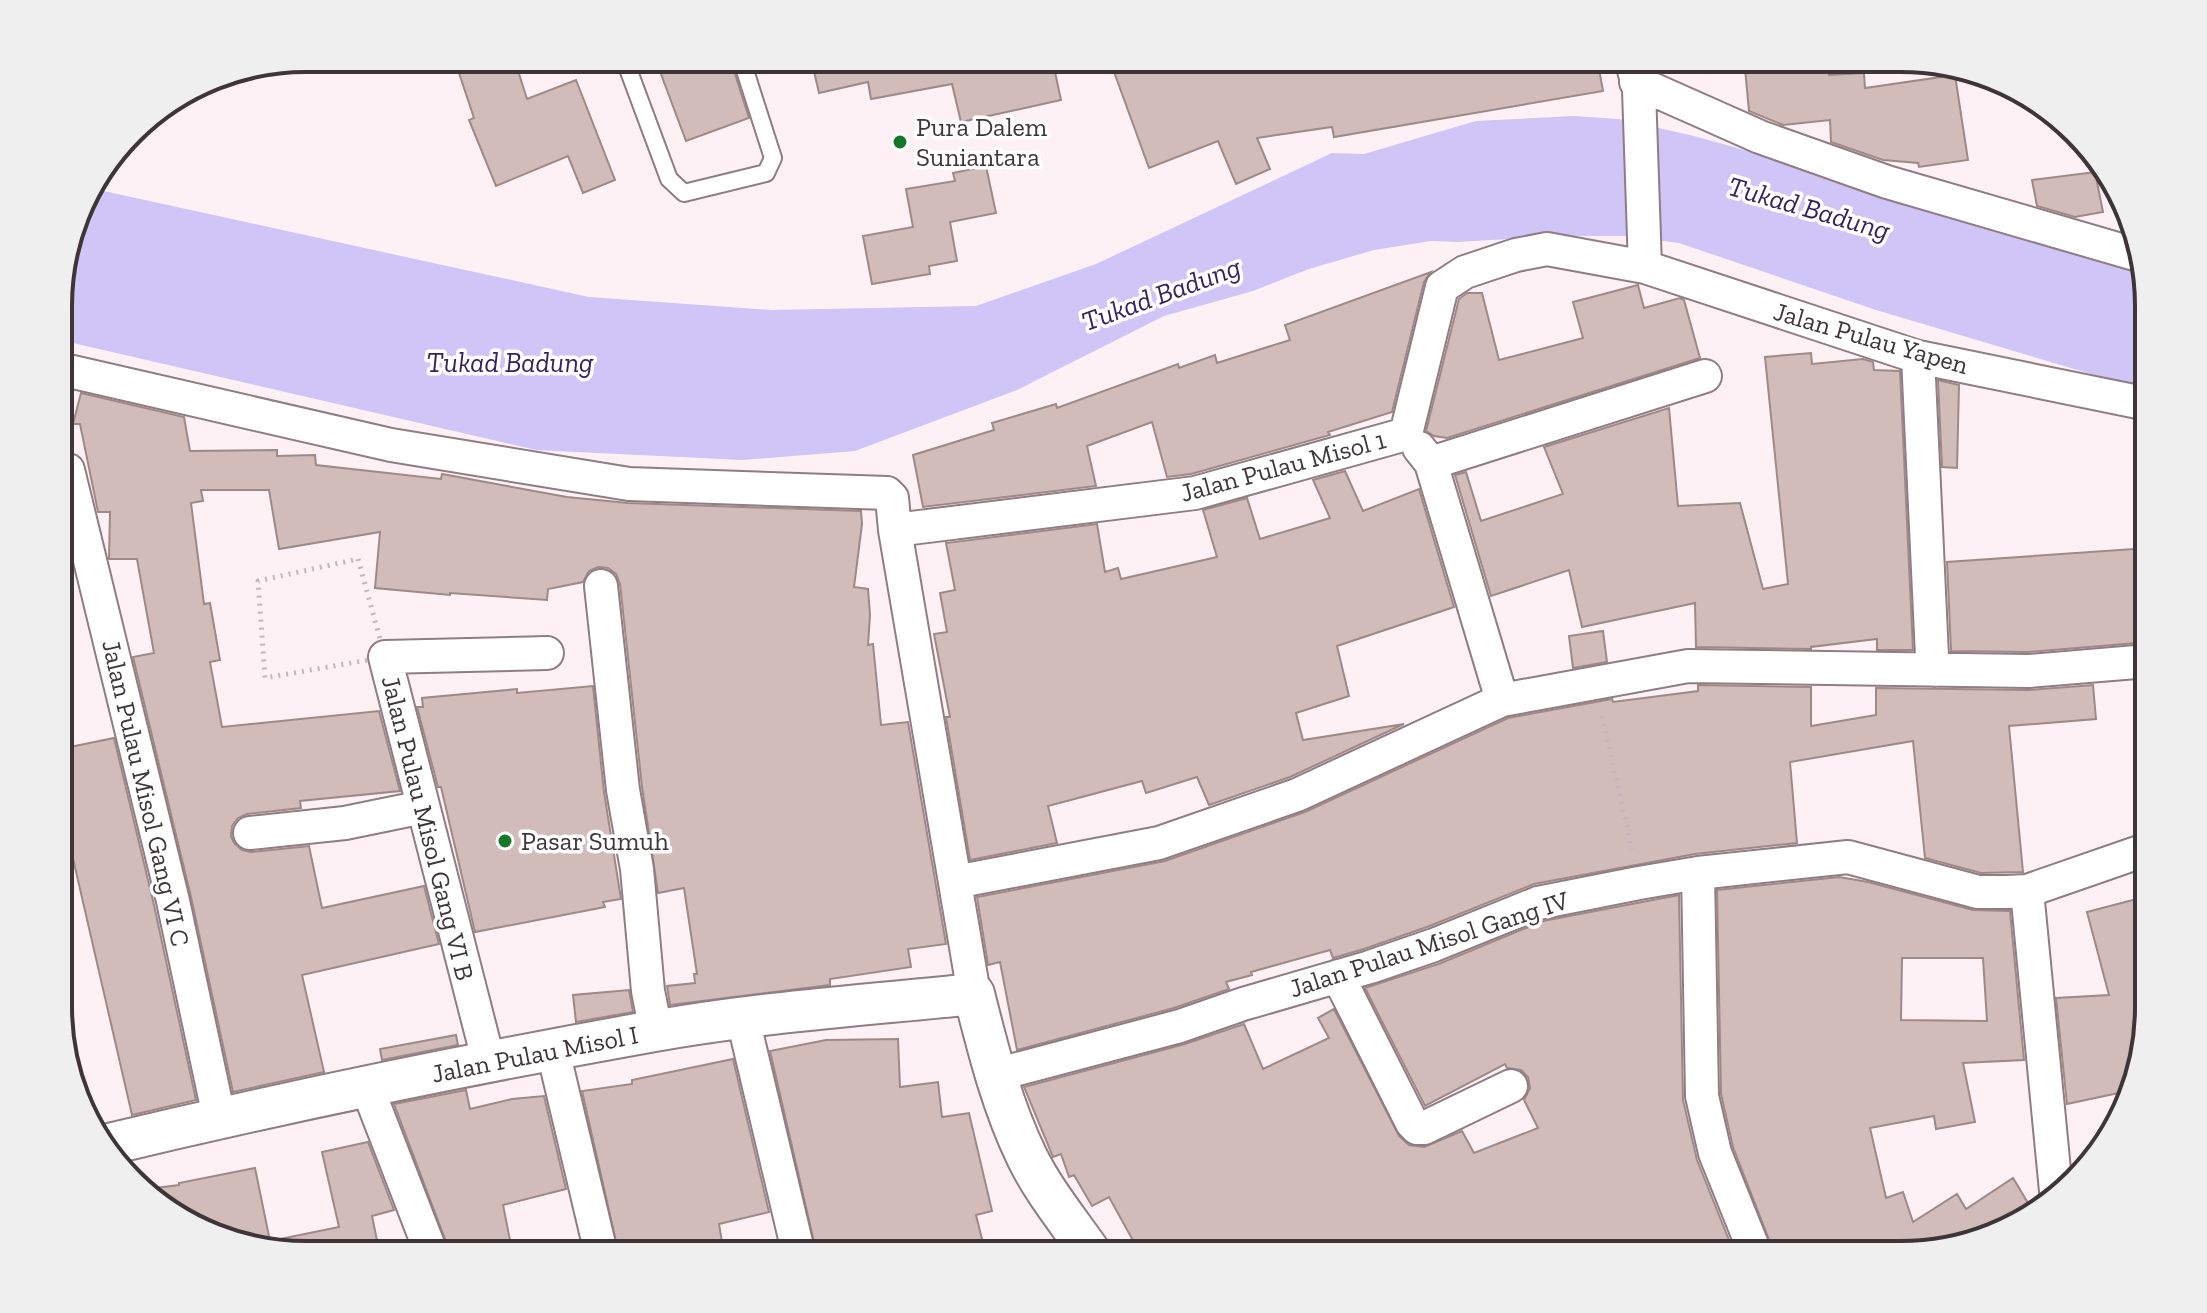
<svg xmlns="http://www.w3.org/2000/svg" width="2207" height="1313" font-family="'Zilla Slab',serif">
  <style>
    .water { fill: #cfc5f7 }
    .building { fill: #d2bcba; stroke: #9e8987; stroke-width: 2; fill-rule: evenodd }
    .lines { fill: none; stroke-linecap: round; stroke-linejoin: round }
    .service-casing { stroke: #907c83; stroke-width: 20 }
    .minor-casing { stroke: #907c83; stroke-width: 36 }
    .tertiary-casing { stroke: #907c83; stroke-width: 44 }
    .path { stroke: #c3b7bc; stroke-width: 5; stroke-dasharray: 2 6; stroke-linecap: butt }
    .service { stroke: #fff; stroke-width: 16 }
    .minor { stroke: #fff; stroke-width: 32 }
    .tertiary { stroke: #fff; stroke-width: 40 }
    .poi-dot { fill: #157829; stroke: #fff; stroke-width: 3 }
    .labels { text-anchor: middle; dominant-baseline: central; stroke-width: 7; stroke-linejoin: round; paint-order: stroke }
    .poi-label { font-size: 26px; fill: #3e3538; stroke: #fff; text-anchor: start }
    .street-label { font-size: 26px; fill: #3e3538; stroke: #fff }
    .water-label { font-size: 28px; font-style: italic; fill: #35235e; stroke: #fff }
    .rim { fill: none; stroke: #3e3538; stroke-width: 4 }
  </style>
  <rect width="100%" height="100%" fill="#fef1f6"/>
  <path class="water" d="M 1574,116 L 1619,119 L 1694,136 L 2140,261 L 2148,289 L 2148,391 L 1876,310 L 1679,243 L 1624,236 L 1563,236 L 1457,242 L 1431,241 L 1374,250 L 1309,269 L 1253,291 L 1164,316 L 1017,390 L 855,451 L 742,460 L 536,450 L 60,340 L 60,274 L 84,196 L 90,188 L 589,297 L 772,310 L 976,306 L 1096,264 L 1332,153 L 1364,154 L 1476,121 Z"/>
  <path class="building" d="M 454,58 L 514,58 L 527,99 L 576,80 L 615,180 L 583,193 L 568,156 L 496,186 L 469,120 L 474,118 Z
    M 655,58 L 730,58 L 749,118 L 686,141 Z
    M 811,58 L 1052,58 L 1061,100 L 961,122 L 952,84 L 871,99 L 868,82 L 819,93 Z
    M 1109,58 L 1597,58 L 1603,91 L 1334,137 L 1332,127 L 1257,138 L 1270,169 L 1236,184 L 1218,141 L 1149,168 Z
    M 1744,58 L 1826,58 L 1829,75 L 1864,73 L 1865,88 L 1955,75 L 1968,160 L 1919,167 L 1918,163 L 1883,160 L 1831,142 L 1830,120 L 1783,125 L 1749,111 Z
    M 986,166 L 996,213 L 950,222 L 957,261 L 929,266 L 930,274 L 872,284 L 863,236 L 913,227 L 906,189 L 955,181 L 953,173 Z
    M 2095,172 L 2103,212 L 2075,217 L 2037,206 L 2032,180 Z
    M 1431,272 L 1424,282 L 1392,412 L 1328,432 L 1330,435 L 1191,474 L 1167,477 L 1152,422 L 1087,446 L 1096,486 L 923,507 L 913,455 L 994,430 L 992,423 L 1056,404 L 1057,408 L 1178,364 L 1179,368 L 1215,355 L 1217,363 L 1290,340 L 1285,325 Z
    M 1638,285 L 1644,308 L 1680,298 L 1684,300 L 1700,358 L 1447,438 L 1434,436 L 1426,431 L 1459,299 L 1467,293 L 1482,293 L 1499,360 L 1583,338 L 1573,302 Z
    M 1811,353 L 1812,364 L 1863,359 L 1873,362 L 1874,370 L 1900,371 L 1913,650 L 1877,650 L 1877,639 L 1811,647 L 1811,649 L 1696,647 L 1695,603 L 1582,627 L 1569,570 L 1491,596 L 1455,475 L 1466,472 L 1481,521 L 1563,494 L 1544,447 L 1669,408 L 1678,506 L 1740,503 L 1763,589 L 1788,584 L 1765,357 Z
    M 1938,380 L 1959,385 L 1957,468 L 1942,467 Z
    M 81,393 L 184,417 L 190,451 L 277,450 L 277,456 L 315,455 L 316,465 L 441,479 L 442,474 L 567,497 L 628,503 L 861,511 L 862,524 L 854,587 L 868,589 L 870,615 L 868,645 L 873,644 L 881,725 L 908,722 L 946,944 L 908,949 L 911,967 L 830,979 L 830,985 L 670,1005 L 667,986 L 695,983 L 694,974 L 697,974 L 684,888 L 658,893 L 642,787 L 620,584 L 616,574 L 608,568 L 598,567 L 589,571 L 583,582 L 548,589 L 547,600 L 450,593 L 450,595 L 375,588 L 380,532 L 279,549 L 269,490 L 201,490 L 203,501 L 191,503 L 204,604 L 210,603 L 220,660 L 210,662 L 222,727 L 379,711 L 400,791 L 300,801 L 301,808 L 247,814 L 238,818 L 232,826 L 231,836 L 234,843 L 242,850 L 251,852 L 309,846 L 322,908 L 424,886 L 439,944 L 302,975 L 324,1072 L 233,1092 L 191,897 L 133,657 L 154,653 L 137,559 L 109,559 L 110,512 L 98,512 L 80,424 L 73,424 Z
    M 1345,471 L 1363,511 L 1419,489 L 1454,607 L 1337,646 L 1349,696 L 1296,713 L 1303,740 L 1404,724 L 1290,777 L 1209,805 L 1197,777 L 1146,793 L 1142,781 L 1048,806 L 1057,843 L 970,860 L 946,717 L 950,717 L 934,634 L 947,632 L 940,593 L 955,590 L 946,543 L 1097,524 L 1105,572 L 1118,568 L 1121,579 L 1217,557 L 1203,510 L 1247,498 L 1260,539 L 1330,518 L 1313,480 Z
    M 2148,548 L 2148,642 L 2028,652 L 1951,651 L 1947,562 Z
    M 1603,631 L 1607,662 L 1573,668 L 1569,636 Z
    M 1698,685 L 1811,687 L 1811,726 L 1876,715 L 1876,688 L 2029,690 L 2093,685 L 2096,719 L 2009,726 L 2023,872 L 1981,873 L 1925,858 L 1913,741 L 1790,762 L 1797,843 L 1695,854 L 1534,884 L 1427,927 L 1364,949 L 1333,958 L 1330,950 L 1251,972 L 1252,975 L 1226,982 L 1229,989 L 1174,1008 L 1017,1050 L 1000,962 L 988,965 L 977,897 L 1165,861 L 1305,812 L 1508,718 L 1612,699 L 1613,702 L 1698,691 Z
    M 593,686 L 604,792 L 621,899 L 603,902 L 605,907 L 475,932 L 441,787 L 438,787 L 417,707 L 423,707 L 422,698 L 517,689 L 517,693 Z
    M 114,738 L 154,905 L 196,1100 L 132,1115 L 60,802 L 60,749 Z
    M 1839,877 L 1868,882 L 1973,910 L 2010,911 L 2024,1060 L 1963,1063 L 1975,1122 L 1936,1129 L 1934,1116 L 1870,1128 L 1886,1198 L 1903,1192 L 1913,1222 L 1957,1194 L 1966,1209 L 2013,1178 L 2034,1213 L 2026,1222 L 1917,1254 L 1775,1255 L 1733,1147 L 1721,1094 L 1717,890 ZM 1902,958 L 1983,958 L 1987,1021 L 1901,1020 Z
    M 1679,895 L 1683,1100 L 1697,1160 L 1735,1255 L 1141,1255 L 1109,1197 L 1092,1206 L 1074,1175 L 1069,1177 L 1061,1154 L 1053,1157 L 1024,1087 L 1185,1044 L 1244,1024 L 1263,1069 L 1329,1038 L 1318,1018 L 1334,1009 L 1399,1136 L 1409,1145 L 1424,1147 L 1462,1131 L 1474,1153 L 1538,1128 L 1524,1100 L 1530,1088 L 1528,1077 L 1521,1070 L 1507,1068 L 1505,1064 L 1425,1106 L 1365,988 L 1441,963 L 1543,921 Z
    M 2148,896 L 2148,1023 L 2129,1086 L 2123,1092 L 2067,1104 L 2056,998 L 2109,995 L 2087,912 Z
    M 629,990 L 633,1012 L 576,1022 L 573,995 Z
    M 456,1035 L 458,1045 L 382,1060 L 380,1049 Z
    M 898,1039 L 900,1087 L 938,1082 L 942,1117 L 969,1113 L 992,1211 L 976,1215 L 985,1251 L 967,1255 L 817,1255 L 770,1051 L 826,1040 Z
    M 733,1059 L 769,1212 L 719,1224 L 722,1242 L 688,1249 L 686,1240 L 643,1255 L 619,1255 L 582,1091 L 632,1084 L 632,1080 Z
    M 466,1090 L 470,1109 L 512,1099 L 544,1096 L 566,1189 L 503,1205 L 513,1255 L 451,1255 L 394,1104 Z
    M 368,1142 L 394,1210 L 372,1216 L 380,1255 L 305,1255 L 275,1247 L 275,1240 L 339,1227 L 322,1152 Z
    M 255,1168 L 271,1246 L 182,1222 L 147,1189 L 179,1185 L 179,1183 Z"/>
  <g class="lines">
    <g class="service-casing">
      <path id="service" d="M 624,58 L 669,179 L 684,193 L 766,173 L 773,158 L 741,58"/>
    </g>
    <g class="minor-casing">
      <path id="minor" d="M 1631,58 L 1639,90 L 1645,267
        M 1636,82 L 1760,137 L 1887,182 L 2138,255
        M 1918,357 L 1932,656 L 1935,670
        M 60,369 L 391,445 L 629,484 L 887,493 L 892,498 L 895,530 L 974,994
        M 1419,448 L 1431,463 L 1502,700
        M 1431,463 L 1705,376
        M 68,470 L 173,901 L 219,1117
        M 895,530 L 1195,493 L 1406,434 L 1442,287 L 1465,272 L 1516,255 L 1547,249 L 1645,267 L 1918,357 L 2148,404
        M 601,586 L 623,790 L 637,869 L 648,991 L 656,1031
        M 250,833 L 345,823 L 423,807
        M 1698,873 L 1702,1096 L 1715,1153 L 1756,1255
        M 955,882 L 1159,843 L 1297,795 L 1502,700 L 1688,666 L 2029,671 L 2148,661
        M 2027,891 L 2056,1191
        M 1338,976 L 1412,1123 L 1417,1128 L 1424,1128 L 1511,1086
        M 743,1019 L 799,1255
        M 553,1051 L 601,1253
        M 489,1063 L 385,657 L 547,653
        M 995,1075 L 1180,1026 L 1243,1004 L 1370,967 L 1434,945 L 1538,903 L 1639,883 L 1698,873 L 1848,857 L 1978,892 L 2006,892 L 2027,891 L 2148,849
        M 367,1087 L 432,1255"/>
    </g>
    <g class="tertiary-casing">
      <path id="tertiary" d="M 101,1146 C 284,1102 469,1064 654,1031 C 760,1012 868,1005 974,994 C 988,1049 1002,1106 1027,1157 C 1044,1192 1070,1223 1092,1255"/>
    </g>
    <path class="path" d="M 358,559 L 385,657 L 265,678 L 258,581 Z
      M 1602,716 L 1632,850"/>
    <use href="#service" class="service"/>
    <use href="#minor" class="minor"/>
    <use href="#tertiary" class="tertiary"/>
  </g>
  <g class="poi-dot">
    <circle cx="900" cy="142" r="8"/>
    <circle cx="505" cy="841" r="8"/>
  </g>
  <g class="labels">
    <g class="poi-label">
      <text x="916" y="127">Pura Dalem<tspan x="916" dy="30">Suniantara</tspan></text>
      <text x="521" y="841">Pasar Sumuh</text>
    </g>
    <g class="street-label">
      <text transform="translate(1871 338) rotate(16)">Jalan Pulau Yapen</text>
      <text transform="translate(1283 466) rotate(-15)">Jalan Pulau Misol 1</text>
      <text transform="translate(146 793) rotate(77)">Jalan Pulau Misol Gang VI C</text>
      <text transform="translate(428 828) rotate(76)">Jalan Pulau Misol Gang VI B</text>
      <text transform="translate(1429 944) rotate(-18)">Jalan Pulau Misol Gang IV</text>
      <text transform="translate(535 1054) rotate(-11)">Jalan Pulau Misol I</text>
    </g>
    <g class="water-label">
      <text transform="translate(1809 208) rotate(16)">Tukad Badung</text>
      <text transform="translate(1161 294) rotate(-20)">Tukad Badung</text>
      <text x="510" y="362">Tukad Badung</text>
    </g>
  </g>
  <path d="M0 0H2207V1313H0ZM306 72H1901A234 234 0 0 1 2135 306V1007A234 234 0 0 1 1901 1241H306A234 234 0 0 1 72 1007V306A234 234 0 0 1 306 72Z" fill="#f0efef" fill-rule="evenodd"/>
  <path class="rim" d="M306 72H1901A234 234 0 0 1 2135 306V1007A234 234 0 0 1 1901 1241H306A234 234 0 0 1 72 1007V306A234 234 0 0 1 306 72Z"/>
</svg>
